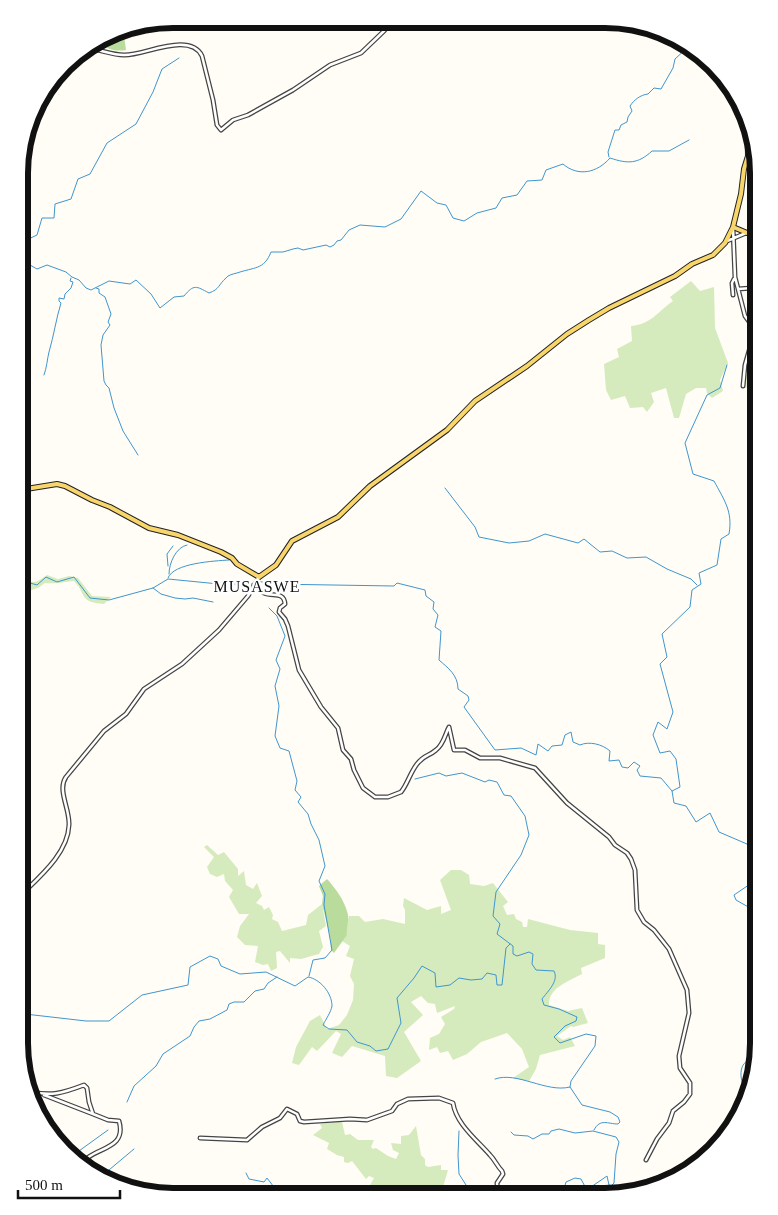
<svg xmlns="http://www.w3.org/2000/svg" width="778" height="1215" font-family="'Times New Roman',serif">
  <style>
    .green { fill: #d5ebbd }
    .forest { fill: #b9dc9c }
    .pitch { fill: #e6f2cf }
    .lines { fill: none; stroke-linecap: round; stroke-linejoin: round }
    .stream { stroke: #3f96cf; stroke-width: 1 }
    .minor-casing { stroke: #444; stroke-width: 5 }
    .major-casing { stroke: #222; stroke-width: 6 }
    .minor { stroke: #fff; stroke-width: 2.5 }
    .major { stroke: #f9d66b; stroke-width: 4 }
    .labels { text-anchor: middle; dominant-baseline: central; stroke-width: 5; stroke-linejoin: round; paint-order: stroke }
    .quarter-label { font-size: 16px; letter-spacing: 1px; fill: #111; stroke: #fff }
    .rim { fill: none; stroke: #111; stroke-width: 6 }
  </style>
  <rect width="100%" height="100%" fill="#fffdf5"/>
  <path class="green" d="M 691,281 L 700,291 L 714,287 L 715,328 L 728,363 L 720,380 L 723,391 L 712,398 L 707,393 L 706,388 L 696,388 L 686,394 L 679,418 L 674,418 L 666,388 L 651,393 L 654,402 L 647,412 L 643,407 L 630,408 L 625,396 L 611,400 L 606,390 L 604,364 L 619,357 L 617,349 L 632,341 L 631,326 C 652,324 657,312 673,301 L 670,297 Z
    M 47,575 L 58,579 L 69,576 L 78,578 L 92,596 L 111,597 L 104,604 C 78,602 87,594 74,581 C 63,582 57,584 45,583 L 38,588 L 31,590 L 21,583 L 25,579 C 35,585 38,581 47,575 Z
    M 207,845 L 218,855 L 224,852 L 238,869 L 238,876 L 244,871 L 246,885 L 253,889 L 257,883 L 262,896 L 256,903 L 262,906 L 264,910 L 269,907 L 273,915 L 272,919 L 278,922 L 282,931 L 306,925 L 308,915 L 322,904 L 326,926 L 319,931 L 323,947 L 319,954 L 301,959 L 290,958 L 290,963 L 280,951 L 276,952 L 277,968 L 271,971 L 268,964 L 263,965 L 255,962 L 258,946 L 245,945 L 237,937 L 240,926 L 249,914 L 239,914 L 229,897 L 233,890 L 225,881 L 224,874 L 217,877 L 210,874 L 207,867 L 214,857 L 204,847 Z
    M 451,870 L 461,870 L 469,875 L 470,884 L 484,886 L 493,883 L 508,902 L 503,906 L 507,915 L 514,914 L 516,919 L 522,922 L 523,927 L 527,927 L 528,919 L 570,930 L 598,933 L 598,944 L 605,945 L 605,958 L 581,968 L 582,974 C 569,981 548,988 549,1005 L 568,1011 L 582,1008 L 588,1023 L 573,1027 L 571,1026 L 557,1036 L 563,1040 L 570,1037 L 575,1046 L 540,1055 L 536,1069 L 529,1081 L 513,1078 L 529,1067 L 522,1049 L 507,1033 L 481,1042 L 467,1054 L 453,1060 L 448,1051 L 440,1053 L 437,1047 L 429,1050 L 430,1038 L 439,1034 L 445,1024 L 441,1017 L 454,1009 L 455,1006 L 437,1013 L 435,1004 L 428,1003 L 421,996 L 411,1002 L 423,1015 L 404,1032 L 421,1061 L 397,1078 L 386,1076 L 385,1056 L 352,1046 L 342,1057 L 332,1053 L 341,1034 L 336,1031 L 317,1051 L 312,1047 L 299,1065 L 292,1063 L 296,1047 L 310,1021 L 320,1015 L 327,1029 L 339,1025 L 347,1015 L 353,1000 L 354,984 L 350,976 L 354,959 L 346,956 L 350,946 L 342,941 L 347,935 L 346,929 L 349,916 L 359,916 L 365,922 L 383,919 L 405,924 L 405,910 L 403,906 L 404,898 L 427,910 L 441,906 L 441,914 L 451,910 L 440,880 Z
    M 333,1122 L 342,1122 L 345,1135 L 350,1134 L 358,1140 L 374,1140 L 371,1147 L 373,1149 L 376,1148 L 388,1156 L 396,1159 L 399,1153 L 393,1150 L 391,1143 L 401,1144 L 401,1136 L 409,1135 L 416,1126 L 421,1155 L 425,1159 L 425,1165 L 428,1167 L 441,1165 L 441,1170 L 448,1170 L 443,1187 L 450,1196 L 423,1196 L 422,1192 L 412,1185 L 400,1193 L 397,1189 C 381,1197 382,1197 370,1185 L 374,1178 L 369,1176 L 366,1179 L 352,1161 L 348,1163 L 344,1162 L 344,1157 L 337,1155 L 327,1149 L 329,1143 L 313,1135 L 322,1128 L 320,1124 Z"/>
  <path class="forest" d="M 123,28 L 126,50 C 116,52 104,49 98,40 L 114,30 Z
    M 327,879 C 336,889 345,901 348,915 C 349,921 346,928 347,935 L 334,953 L 331,950 L 330,936 L 322,904 L 323,896 L 319,886 Z"/>
  <path class="pitch" d="M 757,374 L 759,387 L 743,388 L 745,375 Z"/>
  <g class="lines">
    <path class="stream" d="M 609,157 L 608,152 L 615,130 L 619,130 L 621,125 L 627,122 L 628,117 L 632,111 L 630,106 C 634,100 640,95 648,94 L 654,88 L 661,89 L 673,68 L 675,59 L 689,46
      M 20,243 L 37,235 L 42,218 L 54,218 L 55,204 L 71,199 L 78,179 L 90,174 L 107,143 L 136,124 L 153,92 L 162,69 L 179,58
      M 20,266 C 31,264 28,264 37,269 L 47,265 L 66,272 L 72,277 L 79,280 L 86,288 L 91,290 L 109,281 L 130,284 L 136,280 L 151,294 L 160,308 L 174,297 L 184,296 C 194,284 196,286 209,293 C 220,289 218,285 226,278 C 228,275 233,274 237,273 C 254,267 264,270 271,252 L 283,252 L 293,249 L 298,248 L 303,250 L 326,245 L 330,247 L 334,245 L 337,241 L 341,240 L 349,230 L 360,225 L 385,227 L 401,219 L 421,191 L 437,203 L 446,205 L 453,218 L 464,221 L 477,213 L 496,208 L 502,198 L 517,195 L 527,181 L 542,180 L 546,170 L 563,164 C 578,177 597,173 610,158 C 628,164 638,164 652,151 L 669,151 L 689,140
      M 96,288 L 99,289 L 99,293 L 105,297 L 111,314 L 108,322 L 110,325 L 103,335 L 101,345 L 104,381 L 106,385 L 109,388 L 114,408 L 123,431 L 138,455
      M 727,365 L 720,388 L 707,395 L 685,443 L 693,474 L 714,481 C 724,500 733,511 729,534 L 721,539 L 717,565 L 699,573 L 701,584 L 692,590 L 690,607 L 662,634 L 667,657 L 660,664 L 673,712 L 667,729 L 658,722 L 653,735 L 660,753 L 670,751 L 676,759 L 680,787 L 672,791 L 674,803 L 686,806 L 696,822 L 710,813 L 719,832 L 747,844 L 753,855 L 759,857
      M 44,375 C 47,367 47,360 49,352 C 54,335 56,319 61,303 L 59,301 L 59,298 L 64,299 L 65,294 L 71,288 L 73,282 L 70,281 L 71,278
      M 445,488 L 475,527 L 479,537 L 509,543 L 529,541 L 545,534 L 578,543 L 584,539 L 600,552 L 612,551 L 627,558 L 646,557 L 667,569 L 691,579 L 697,585
      M 168,566 L 167,554 L 173,546
      M 169,574 C 169,563 176,547 187,545
      M 168,578 C 173,563 214,561 229,560
      M 257,581 L 272,584 L 394,586 L 397,583 L 425,590 L 426,596 L 434,602 L 433,609 L 438,615 L 435,627 L 441,631 L 439,660 C 448,668 458,675 458,689 L 468,696 L 469,700 L 464,707 L 495,750 L 521,748 L 536,755 L 538,744 L 548,751 L 552,746 L 562,745 L 565,735 L 571,732 L 573,742 L 580,745 C 589,741 602,744 610,751 L 609,761 L 619,760 L 622,767 L 628,768 L 634,762 L 640,766 L 637,770 L 640,776 L 661,778 L 672,791
      M 19,584 L 23,581 L 37,585 L 46,577 L 57,582 L 74,577 L 90,598 L 109,600 L 153,588 L 168,579 L 219,584 L 254,584
      M 153,588 L 161,594 L 175,598 L 185,599 L 193,598 L 213,602
      M 269,608 L 277,616 L 285,636 L 276,660 L 280,669 L 275,686 L 279,706 L 275,736 L 280,748 L 289,751 L 297,781 L 295,790 L 301,797 L 298,802 L 308,814 L 311,824 L 319,840 L 325,866 L 319,881 L 325,894 L 324,905 L 332,950 L 325,958 L 313,960 L 309,976
      M 415,779 L 439,773 L 446,776 L 462,773 L 485,782 L 489,780 L 497,782 L 504,795 L 511,796 L 525,816 L 529,835 L 521,855 L 496,892 L 493,916 L 500,924 L 497,934 L 513,946 L 513,954 L 517,956 L 529,952 L 533,954 L 532,964 L 536,970 L 554,971 C 559,981 548,991 542,999 L 544,1005 L 559,1009 L 577,1017 L 576,1021 L 565,1026 L 554,1037 L 560,1043 L 586,1034 L 596,1036 L 595,1046 L 571,1081 L 570,1087
      M 759,913 L 736,900 L 734,895 L 759,878
      M 19,1011 L 25,1014 L 86,1021 L 109,1021 L 142,995 L 188,985 L 190,967 L 210,956 L 218,959 L 221,966 L 240,974 L 266,972 L 295,986 L 308,977 C 320,979 332,993 332,1006 C 331,1012 326,1019 323,1025 L 329,1029 L 347,1030 L 357,1042 L 370,1046 L 376,1051 L 388,1049 L 401,1023 L 397,998 L 414,978 L 422,966 L 435,973 L 436,987 L 450,985 L 459,978 L 471,980 L 482,979 L 487,973 L 496,975 L 497,985 L 502,985 L 506,948 L 510,944
      M 495,1079 C 517,1071 546,1093 570,1087 L 582,1105 L 610,1112 L 618,1117 L 620,1122 L 618,1124 C 608,1124 600,1118 594,1130
      M 746,1090 C 738,1080 738,1056 756,1061
      M 127,1102 L 134,1086 L 156,1066 L 163,1054 L 190,1036 L 194,1027 L 199,1021 L 210,1019 L 227,1010 L 229,1004 L 234,1002 L 244,1002 L 255,991 L 264,989 L 268,983 L 277,977
      M 459,1131 L 458,1155 L 459,1174 L 473,1196
      M 511,1132 L 514,1135 L 528,1136 L 533,1139 L 542,1134 L 549,1134 L 551,1131 L 559,1129 L 575,1133 L 593,1131 L 616,1137 L 619,1142 L 616,1154 L 614,1183 L 611,1186 L 609,1185 L 607,1176 L 591,1187 L 586,1186
      M 72,1156 L 108,1130
      M 246,1173 L 249,1179 L 264,1182 L 267,1178 L 280,1195
      M 103,1175 L 134,1149
      M 562,1196 L 566,1182 L 575,1178 L 581,1179 L 590,1196
      M 602,1196 L 687,1165 L 701,1163"/>
    <g class="minor-casing">
      <path id="minor" d="M 86,48 C 99,49 111,55 124,55 C 143,56 190,31 202,56 L 213,100 L 217,125 L 221,130 L 233,120 L 248,115 L 293,90 L 330,65 L 361,53 L 384,31 L 393,19
        M 733,228 L 735,277 L 745,316 L 753,327 L 753,336 L 759,349
        M 727,241 L 746,233
        M 738,289 L 752,288
        M 733,295 L 732,283 L 734,279
        M 754,328 L 759,333
        M 759,376 L 757,370 L 759,363
        M 743,386 L 745,365 L 753,337
        M 758,407 L 759,407
        M 254,585 C 258,587 260,591 264,593 C 273,597 284,591 285,604 L 280,608 L 279,612 L 285,619 L 288,626 L 299,670 L 321,707 L 338,728 L 343,750 L 351,759 L 354,770 L 363,788 L 375,797 L 388,797 L 401,792 C 407,785 410,773 417,764 C 425,754 428,757 436,750 C 444,744 445,734 449,727 L 454,750 L 465,750 L 480,758 L 500,758 L 535,768 L 567,803 L 609,837 L 615,845 L 627,853 L 631,859 L 635,870 L 637,910 L 644,922 L 654,930 L 669,949 L 687,990 L 689,1013 L 679,1056 L 680,1068 L 690,1083 L 690,1094 L 684,1102 L 673,1111 L 669,1123 L 657,1139 L 646,1160
        M 759,667 L 755,630 L 752,621 L 750,583 L 759,557
        M 19,897 C 38,878 68,854 69,825 C 70,809 57,790 66,777 L 104,731 L 126,714 L 144,689 L 182,664 L 219,630 L 248,596 L 259,577
        M 28,1091 C 51,1097 63,1093 84,1085 L 87,1088 L 89,1102 L 93,1114 L 108,1120 L 119,1121 C 128,1152 90,1146 81,1166
        M 44,1095 L 93,1114
        M 200,1138 L 247,1140 L 262,1127 L 280,1118 L 287,1109 L 297,1114 L 300,1121 L 304,1122 L 350,1119 L 367,1120 L 392,1111 L 397,1104 L 408,1099 L 439,1098 L 453,1103 C 456,1124 477,1140 490,1155 C 495,1160 497,1166 502,1171 L 503,1174 L 497,1183 L 498,1196"/>
    </g>
    <g class="major-casing">
      <path id="major" d="M 733,227 L 741,194 L 744,169 L 748,156 L 747,113
        M 20,490 L 57,484 L 65,486 L 92,500 L 110,507 L 149,528 L 178,535 L 221,552 L 232,558 L 237,564 L 259,577 L 276,565 L 292,541 L 338,517 L 370,486 L 447,430 L 475,401 L 527,366 L 567,334 L 589,320 L 609,308 L 675,276 L 692,264 L 713,255 L 725,243 L 733,227 L 759,238"/>
    </g>
    <use href="#minor" class="minor"/>
    <use href="#major" class="major"/>
  </g>
  <g class="labels">
    <g class="quarter-label">
      <text x="257" y="586">MUSASWE</text>
    </g>
  </g>
  <path d="M0 0H778V1215H0ZM173 28H605A145 145 0 0 1 750 173V1043A145 145 0 0 1 605 1188H173A145 145 0 0 1 28 1043V173A145 145 0 0 1 173 28Z" fill="#fff" fill-rule="evenodd"/>
  <path class="rim" d="M173 28H605A145 145 0 0 1 750 173V1043A145 145 0 0 1 605 1188H173A145 145 0 0 1 28 1043V173A145 145 0 0 1 173 28Z"/>
  <path d="M18 1190v8h102v-8" fill="none" stroke="#111111" stroke-width="2.5"/>
  <text x="25" y="1190" font-size="15" fill="#111111" stroke="#ffffff" stroke-width="4" paint-order="stroke">500 m</text>
</svg>
